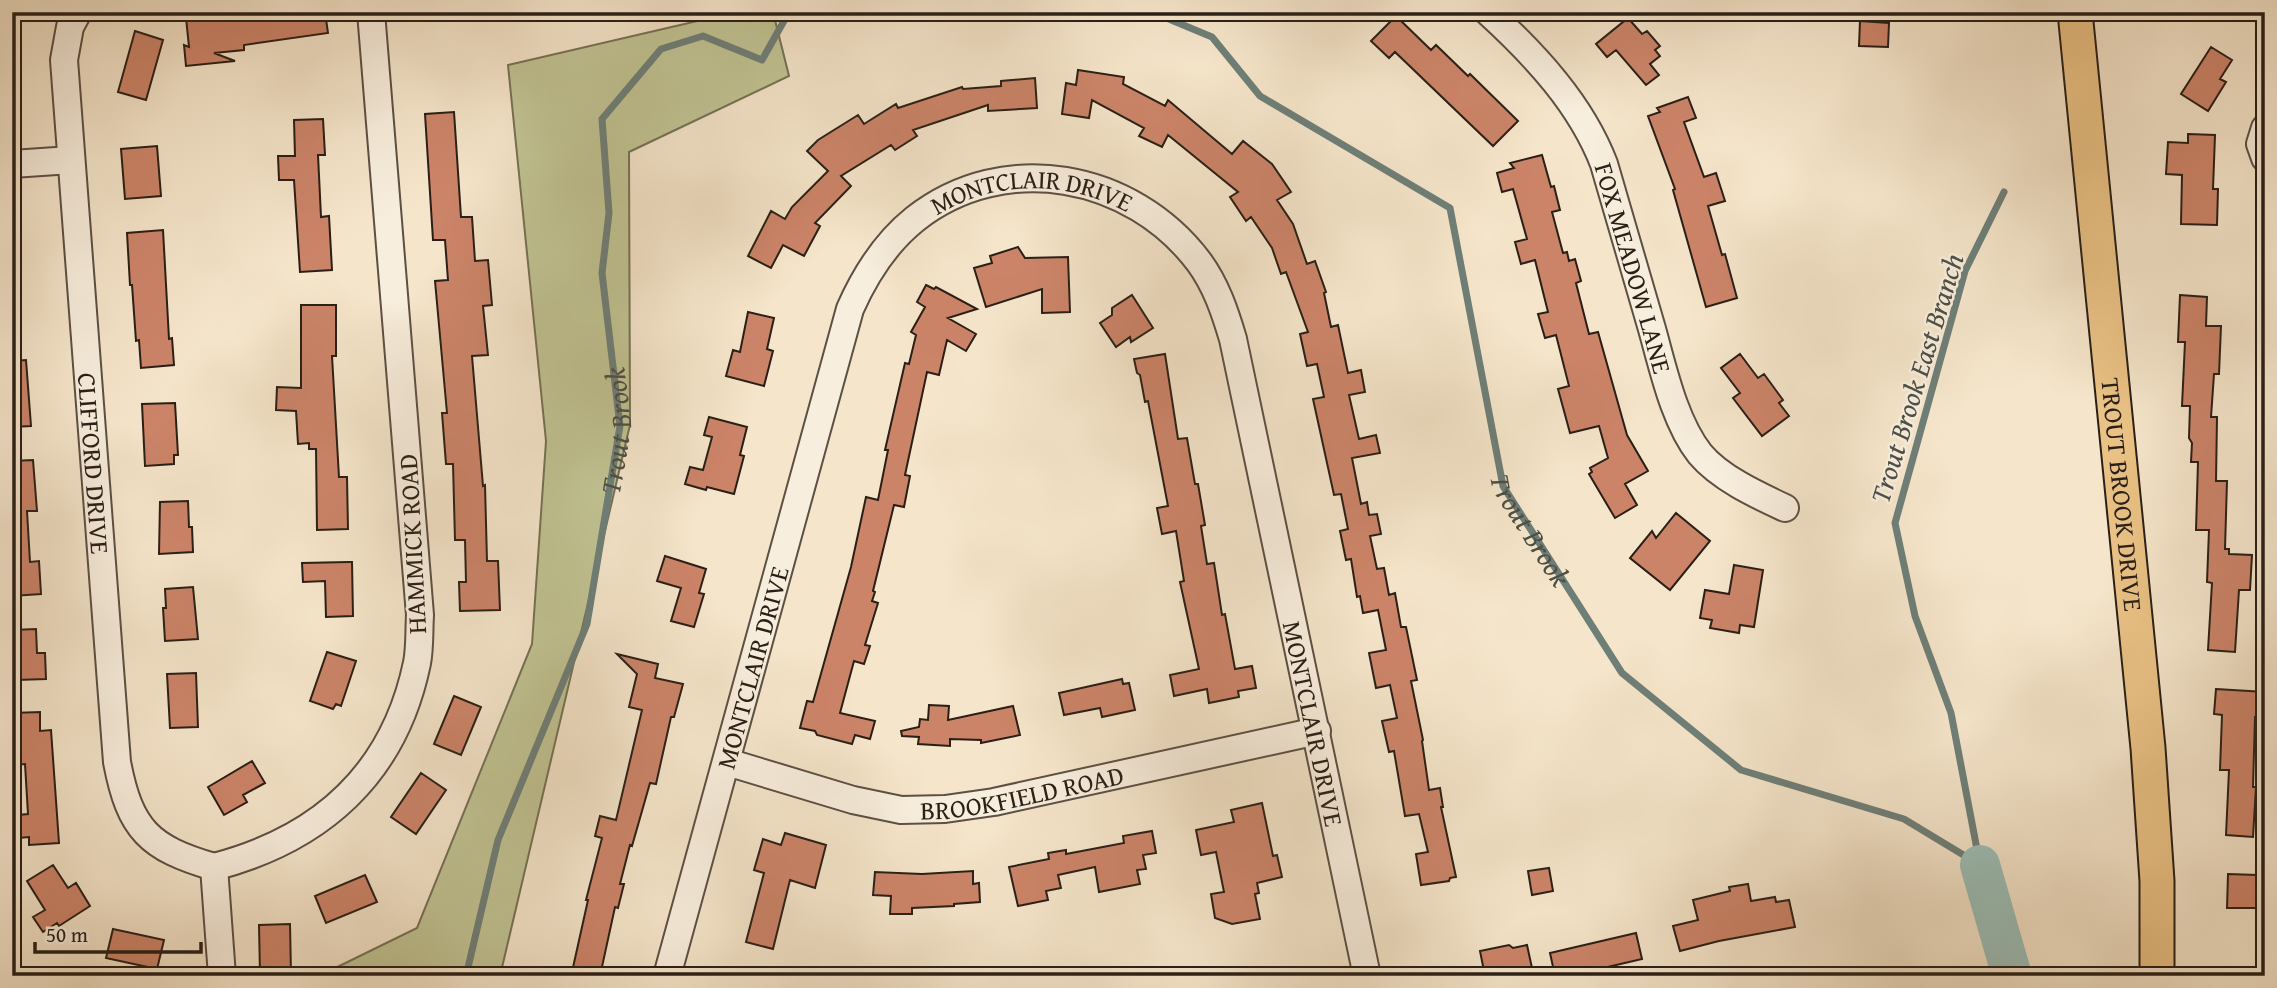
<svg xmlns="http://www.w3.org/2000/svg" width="2277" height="988" font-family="'Gentium Book Plus',serif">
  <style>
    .green { fill: #c1c393; stroke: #757155; stroke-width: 2 }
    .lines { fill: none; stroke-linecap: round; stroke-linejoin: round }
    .stream { stroke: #6e7f78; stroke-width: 7 }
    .river { stroke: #9cbfb8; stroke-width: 40 }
    .building { fill: #cc8469; stroke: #291f17; stroke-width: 2 }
    .minor-casing { stroke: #5c5044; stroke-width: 30 }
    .major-casing { stroke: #291f17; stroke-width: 37 }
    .minor { stroke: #f8eedd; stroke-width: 26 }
    .major { stroke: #eac285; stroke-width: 33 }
    .labels { text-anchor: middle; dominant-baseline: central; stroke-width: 5; stroke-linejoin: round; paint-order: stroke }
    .street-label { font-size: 26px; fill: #291f17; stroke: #f8eedd }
    .water-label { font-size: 28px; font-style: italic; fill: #4c4f47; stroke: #f8eedd }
  </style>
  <rect width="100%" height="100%" fill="#f5e5ca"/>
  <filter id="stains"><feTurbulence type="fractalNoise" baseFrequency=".00286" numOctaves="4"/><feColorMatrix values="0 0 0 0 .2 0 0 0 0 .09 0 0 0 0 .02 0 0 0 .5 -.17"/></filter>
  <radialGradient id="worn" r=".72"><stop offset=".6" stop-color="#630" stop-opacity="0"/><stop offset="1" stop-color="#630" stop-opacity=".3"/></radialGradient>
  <path class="green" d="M 736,12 L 773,12 L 789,76 L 629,152 L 630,425 L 500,976 L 319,976 L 417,928 L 532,644 L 546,441 L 508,65 Z"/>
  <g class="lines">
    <g class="stream">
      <path id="s1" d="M 1152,12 L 1212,37 L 1260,96 L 1450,208 L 1503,486 L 1622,673 L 1741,770 L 1904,819 L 1980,865"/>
      <path d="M 1980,865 L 1951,713 L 1915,616 L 1895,523 L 1965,271 L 2004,192"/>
      <path id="s2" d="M 466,976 L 498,840 L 587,624 L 620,426 L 602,273 L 609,213 L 602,119 L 661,49 L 703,36 L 762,60 L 789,12"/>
    </g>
    <path class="river" d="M 1980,865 L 2012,976"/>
  </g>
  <path class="building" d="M 240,12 L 325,12 L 328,33 L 244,45 L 244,50 L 214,53 L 235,61 L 186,66 L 184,45 L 189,47 L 186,18 Z
    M 1396,16 L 1431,50 L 1436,45 L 1468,76 L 1470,74 L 1518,121 L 1493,146 L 1395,52 L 1389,58 L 1371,41 Z
    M 1628,18 L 1642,34 L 1647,31 L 1660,46 L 1655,50 L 1660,56 L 1650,64 L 1659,75 L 1646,85 L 1616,50 L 1607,57 L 1596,44 Z
    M 1860,21 L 1889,23 L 1888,47 L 1859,46 Z
    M 135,31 L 163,40 L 146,100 L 118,92 Z
    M 2211,47 L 2232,60 L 2220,79 L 2226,82 L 2208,111 L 2181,94 Z
    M 1078,70 L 1124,77 L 1123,84 L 1165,106 L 1168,100 L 1232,154 L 1243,141 L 1272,164 L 1291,192 L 1277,200 L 1293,224 L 1307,264 L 1315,261 L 1326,292 L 1324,293 L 1331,327 L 1338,325 L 1348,373 L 1361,370 L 1365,392 L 1349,395 L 1359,439 L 1376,435 L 1380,453 L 1352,458 L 1361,504 L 1367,502 L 1369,515 L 1377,514 L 1381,534 L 1370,536 L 1377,569 L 1384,568 L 1389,595 L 1395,593 L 1401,627 L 1406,627 L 1417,680 L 1411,681 L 1423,740 L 1422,741 L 1429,790 L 1440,788 L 1443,807 L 1441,807 L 1456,877 L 1450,878 L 1449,881 L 1421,885 L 1416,854 L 1428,852 L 1419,814 L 1405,816 L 1394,751 L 1389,752 L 1382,721 L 1397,718 L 1390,685 L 1376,688 L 1369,653 L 1386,650 L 1378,610 L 1363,613 L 1360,596 L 1357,597 L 1351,559 L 1346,560 L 1340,531 L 1348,529 L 1341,494 L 1334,495 L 1313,399 L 1324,397 L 1317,364 L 1307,366 L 1300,334 L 1308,332 L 1286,272 L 1281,274 L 1272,248 L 1251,217 L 1246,221 L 1230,197 L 1238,192 L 1168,135 L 1162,147 L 1139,136 L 1144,128 L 1092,100 L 1089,118 L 1062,114 L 1066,83 L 1076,85 Z
    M 1035,78 L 1037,108 L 988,111 L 988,105 L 913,130 L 917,136 L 895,150 L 891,145 L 841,176 L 851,186 L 815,223 L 820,226 L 804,256 L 783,245 L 771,268 L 748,256 L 771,211 L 785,219 L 792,207 L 828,171 L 807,151 L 818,140 L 858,115 L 864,124 L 896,104 L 898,108 L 962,87 L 963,89 L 1001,86 L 1001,81 Z
    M 1688,97 L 1696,118 L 1684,122 L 1704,177 L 1716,173 L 1725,201 L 1708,206 L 1722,255 L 1725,254 L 1737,298 L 1706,307 L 1673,190 L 1675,189 L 1648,116 L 1660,112 L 1657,108 Z
    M 454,112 L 461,217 L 472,217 L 475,261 L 488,260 L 492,305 L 483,306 L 488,355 L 472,356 L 483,486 L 485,485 L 487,561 L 498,561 L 500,610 L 460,611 L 459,582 L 466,582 L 465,540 L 455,540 L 453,464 L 446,464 L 442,413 L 447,413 L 435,281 L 448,280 L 445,240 L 433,240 L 425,114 Z
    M 323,119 L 325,155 L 318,155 L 321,217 L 329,216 L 332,270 L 300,272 L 294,180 L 279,180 L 278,156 L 295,156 L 294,120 Z
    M 2188,134 L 2215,135 L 2213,189 L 2218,189 L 2217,225 L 2181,224 L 2182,175 L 2166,174 L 2168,142 L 2188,143 Z
    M 157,146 L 161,196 L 125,199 L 121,149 Z
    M 1542,155 L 1551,187 L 1554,186 L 1560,210 L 1552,212 L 1563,253 L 1567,252 L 1569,261 L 1575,259 L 1581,281 L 1576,283 L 1589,334 L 1598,332 L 1627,435 L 1648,471 L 1625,484 L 1637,505 L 1615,518 L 1589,474 L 1592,472 L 1590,468 L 1608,458 L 1599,426 L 1570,433 L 1558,389 L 1569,386 L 1556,335 L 1545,338 L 1538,314 L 1548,312 L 1535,260 L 1521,264 L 1515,242 L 1527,239 L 1513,189 L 1502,192 L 1497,173 L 1514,168 L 1510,163 Z
    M 163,230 L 169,339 L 172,338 L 174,365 L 141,368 L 139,340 L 136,341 L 132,285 L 130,285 L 127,233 Z
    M 1018,247 L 1025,258 L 1068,257 L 1070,312 L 1042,313 L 1042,289 L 986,307 L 974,268 L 992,263 L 990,256 Z
    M 926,285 L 934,289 L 936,287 L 977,309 L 948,318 L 976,334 L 966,351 L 947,340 L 939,375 L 927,372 L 905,475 L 910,476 L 904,507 L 894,505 L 873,591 L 875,592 L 872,601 L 878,603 L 865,645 L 870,646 L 864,664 L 854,661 L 840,713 L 875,721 L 870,739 L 855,735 L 852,744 L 817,735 L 815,731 L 800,728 L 807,701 L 813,702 L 851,567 L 866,497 L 878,500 L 888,450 L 885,450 L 905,363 L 909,364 L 916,335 L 911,332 L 925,307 L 917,302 Z
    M 1132,295 L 1153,328 L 1131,342 L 1130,337 L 1116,347 L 1100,323 L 1112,315 L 1112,308 Z
    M 2180,295 L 2207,297 L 2206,326 L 2221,326 L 2219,374 L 2214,374 L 2211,417 L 2217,417 L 2216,481 L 2227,481 L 2225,549 L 2229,549 L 2229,554 L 2252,555 L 2250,590 L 2239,590 L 2235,652 L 2208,650 L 2212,583 L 2207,582 L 2209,530 L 2196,530 L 2198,462 L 2191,462 L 2192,443 L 2189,438 L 2190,406 L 2182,406 L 2185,342 L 2178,342 Z
    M 301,305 L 336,305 L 336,356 L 332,356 L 339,477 L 347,477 L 348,529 L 317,530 L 316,449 L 309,449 L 309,443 L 298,444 L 296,411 L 276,410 L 277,387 L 301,388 Z
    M 748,312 L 774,318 L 767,349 L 773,351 L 764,386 L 726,376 L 733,350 L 740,352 Z
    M 1165,354 L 1178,439 L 1187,438 L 1195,484 L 1198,484 L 1205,525 L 1201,526 L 1207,564 L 1214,563 L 1222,615 L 1225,614 L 1235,669 L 1252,666 L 1256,688 L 1238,691 L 1239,697 L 1209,703 L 1207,689 L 1174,696 L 1170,675 L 1199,669 L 1180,582 L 1184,581 L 1176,531 L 1162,534 L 1157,508 L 1168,506 L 1148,401 L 1145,402 L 1140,375 L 1137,373 L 1134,359 Z
    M 1740,354 L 1758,378 L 1764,374 L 1783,400 L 1779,403 L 1789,416 L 1762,436 L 1733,398 L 1740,393 L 1721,368 Z
    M 26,360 L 31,426 L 12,427 L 12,361 Z
    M 175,403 L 178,455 L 174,455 L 174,464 L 145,466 L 142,404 Z
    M 709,417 L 747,427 L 740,455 L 744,456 L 734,494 L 707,487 L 706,490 L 685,484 L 690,467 L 703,470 L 712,437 L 704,435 Z
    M 33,460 L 37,511 L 27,511 L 30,562 L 39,561 L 41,594 L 12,596 L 12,461 Z
    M 188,501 L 189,527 L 192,527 L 193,552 L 159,554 L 160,502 Z
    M 1676,513 L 1710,541 L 1670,590 L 1630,558 L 1652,531 L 1656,538 Z
    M 665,556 L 706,569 L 699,593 L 704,594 L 694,627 L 671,621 L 681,588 L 657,581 Z
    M 349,562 L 352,562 L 353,616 L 326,617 L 325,581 L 303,582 L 302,563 Z
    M 1734,565 L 1763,570 L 1754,627 L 1740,625 L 1739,633 L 1710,628 L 1712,620 L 1700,618 L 1705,590 L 1729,594 Z
    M 193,587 L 198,639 L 165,641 L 163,608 L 166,608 L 165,589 Z
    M 36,629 L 37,653 L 45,653 L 46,679 L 16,680 L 15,656 L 12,656 L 12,630 Z
    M 327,652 L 356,661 L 341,706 L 336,704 L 333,709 L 310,701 Z
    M 617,654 L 658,664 L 655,678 L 683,684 L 674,717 L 671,717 L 656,784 L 650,783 L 632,846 L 630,845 L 620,884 L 624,884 L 618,908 L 615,907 L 600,976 L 591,976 L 572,972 L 588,900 L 586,900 L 602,838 L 595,836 L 600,816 L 616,820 L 642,710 L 629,707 L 637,674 Z
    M 196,673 L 198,727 L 170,728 L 167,674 Z
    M 1122,679 L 1123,684 L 1129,683 L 1135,710 L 1102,717 L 1100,708 L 1064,715 L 1059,693 Z
    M 2216,689 L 2265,692 L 2265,718 L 2255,717 L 2253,787 L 2256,787 L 2253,837 L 2226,835 L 2229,770 L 2220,770 L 2222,715 L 2214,714 Z
    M 454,696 L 481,707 L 461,755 L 434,744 Z
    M 929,705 L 949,706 L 948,720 L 1013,706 L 1020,735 L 981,743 L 981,740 L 950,739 L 950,746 L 918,744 L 919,737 L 902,736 L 901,731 L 919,727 L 920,719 L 928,720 Z
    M 40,712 L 40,731 L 51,730 L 59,843 L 29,845 L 29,837 L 19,838 L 18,815 L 28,814 L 25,764 L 16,765 L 15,736 L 12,736 L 12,713 Z
    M 252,761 L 265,783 L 243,795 L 247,802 L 224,815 L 208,787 Z
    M 421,773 L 446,790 L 416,834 L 391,817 Z
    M 1262,803 L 1273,856 L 1277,855 L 1282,877 L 1257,883 L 1259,893 L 1255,894 L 1260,919 L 1232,924 L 1215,918 L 1211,894 L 1224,892 L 1216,852 L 1201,855 L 1196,830 L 1234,822 L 1231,810 Z
    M 1152,831 L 1156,853 L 1143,855 L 1146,869 L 1137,870 L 1140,884 L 1099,892 L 1095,867 L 1058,875 L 1061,888 L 1046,891 L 1048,900 L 1018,906 L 1009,867 L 1049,859 L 1048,853 L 1066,850 L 1066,854 L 1124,843 L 1123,836 Z
    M 785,833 L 826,845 L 815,888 L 790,880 L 773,949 L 746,942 L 764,873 L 754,870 L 763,839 L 781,845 Z
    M 53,865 L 68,888 L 76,883 L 90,906 L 59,926 L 57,923 L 43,932 L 33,917 L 45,910 L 27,881 Z
    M 1549,868 L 1553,891 L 1532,895 L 1528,871 Z
    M 973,871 L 973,884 L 979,883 L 980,902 L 954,904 L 954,906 L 912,908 L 912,914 L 890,914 L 891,896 L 873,895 L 875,872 L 922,874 Z
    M 2228,874 L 2257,875 L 2256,908 L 2227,908 Z
    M 365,875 L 377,902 L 326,923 L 315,896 Z
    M 1748,884 L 1751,901 L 1775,897 L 1776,902 L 1789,900 L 1795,927 L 1719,941 L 1680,951 L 1673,926 L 1698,920 L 1693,900 L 1730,891 L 1729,887 Z
    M 290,924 L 291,974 L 260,974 L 259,925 Z
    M 113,929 L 164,940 L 157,969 L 106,958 Z
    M 1636,933 L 1642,959 L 1569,976 L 1555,976 L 1550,953 Z
    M 1509,945 L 1513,948 L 1527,945 L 1532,968 L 1516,971 L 1517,976 L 1485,976 L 1480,951 Z"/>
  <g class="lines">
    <g class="minor-casing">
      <g id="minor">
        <path id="s3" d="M 78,12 L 70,27 L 64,60 L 117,762 C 130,830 149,848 214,867"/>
        <path id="s4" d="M 1488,12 C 1535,55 1581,104 1604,164 C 1620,219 1636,274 1652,329 C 1663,368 1674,421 1700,454 C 1720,478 1757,495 1785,508"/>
        <path d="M 2265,128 L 2260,144 L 2265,158"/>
        <path d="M 12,164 L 71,160"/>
        <path id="s5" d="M 727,762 L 853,800 L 901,810 L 945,809 L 994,802 L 1317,731"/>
        <path d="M 222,976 L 214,867 C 321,839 394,774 417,663 C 420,648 419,631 420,615 L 371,12"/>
        <path id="s6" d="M 667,976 L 850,309 C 865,275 885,243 915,219 C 1004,149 1132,173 1199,262 C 1216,285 1225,312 1233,339 L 1367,976"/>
      </g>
    </g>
    <g class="major-casing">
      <g id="major">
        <path id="s7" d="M 2075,12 L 2148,748 L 2157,881 L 2157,976"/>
      </g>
    </g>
    <use href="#minor" class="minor"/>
    <use href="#major" class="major"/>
  </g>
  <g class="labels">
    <g class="street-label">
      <text stroke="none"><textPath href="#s6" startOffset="929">MONTCLAIR DRIVE</textPath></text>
      <text stroke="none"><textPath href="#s4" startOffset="301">FOX MEADOW LANE</textPath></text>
      <text stroke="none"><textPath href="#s3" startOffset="455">CLIFFORD DRIVE</textPath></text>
      <text stroke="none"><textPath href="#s7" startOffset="485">TROUT BROOK DRIVE</textPath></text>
      <text transform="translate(412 544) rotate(-93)">HAMMICK ROAD</text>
      <text stroke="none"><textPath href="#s6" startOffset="320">MONTCLAIR DRIVE</textPath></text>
      <text stroke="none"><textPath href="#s6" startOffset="1601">MONTCLAIR DRIVE</textPath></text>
      <text stroke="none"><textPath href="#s5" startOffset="303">BROOKFIELD ROAD</textPath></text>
    </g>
    <g class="water-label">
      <text transform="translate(1916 378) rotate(-73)">Trout Brook East Branch</text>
      <text stroke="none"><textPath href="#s2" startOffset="569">Trout Brook</textPath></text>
      <text stroke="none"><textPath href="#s1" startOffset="696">Trout Brook</textPath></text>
    </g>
  </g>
  <rect width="2277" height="988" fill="none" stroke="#f5e5ca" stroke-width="42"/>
  <rect x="14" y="14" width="2249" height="960" fill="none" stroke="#291f17" stroke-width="3.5"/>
  <rect x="21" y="21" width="2235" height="946" fill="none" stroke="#291f17" stroke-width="2"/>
  <path d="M35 942v10h166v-10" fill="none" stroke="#291f17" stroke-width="3.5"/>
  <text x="46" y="942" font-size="21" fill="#291f17" stroke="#f8eedd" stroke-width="5" paint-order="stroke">50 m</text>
  <rect width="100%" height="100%" filter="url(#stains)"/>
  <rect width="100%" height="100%" fill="url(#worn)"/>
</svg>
